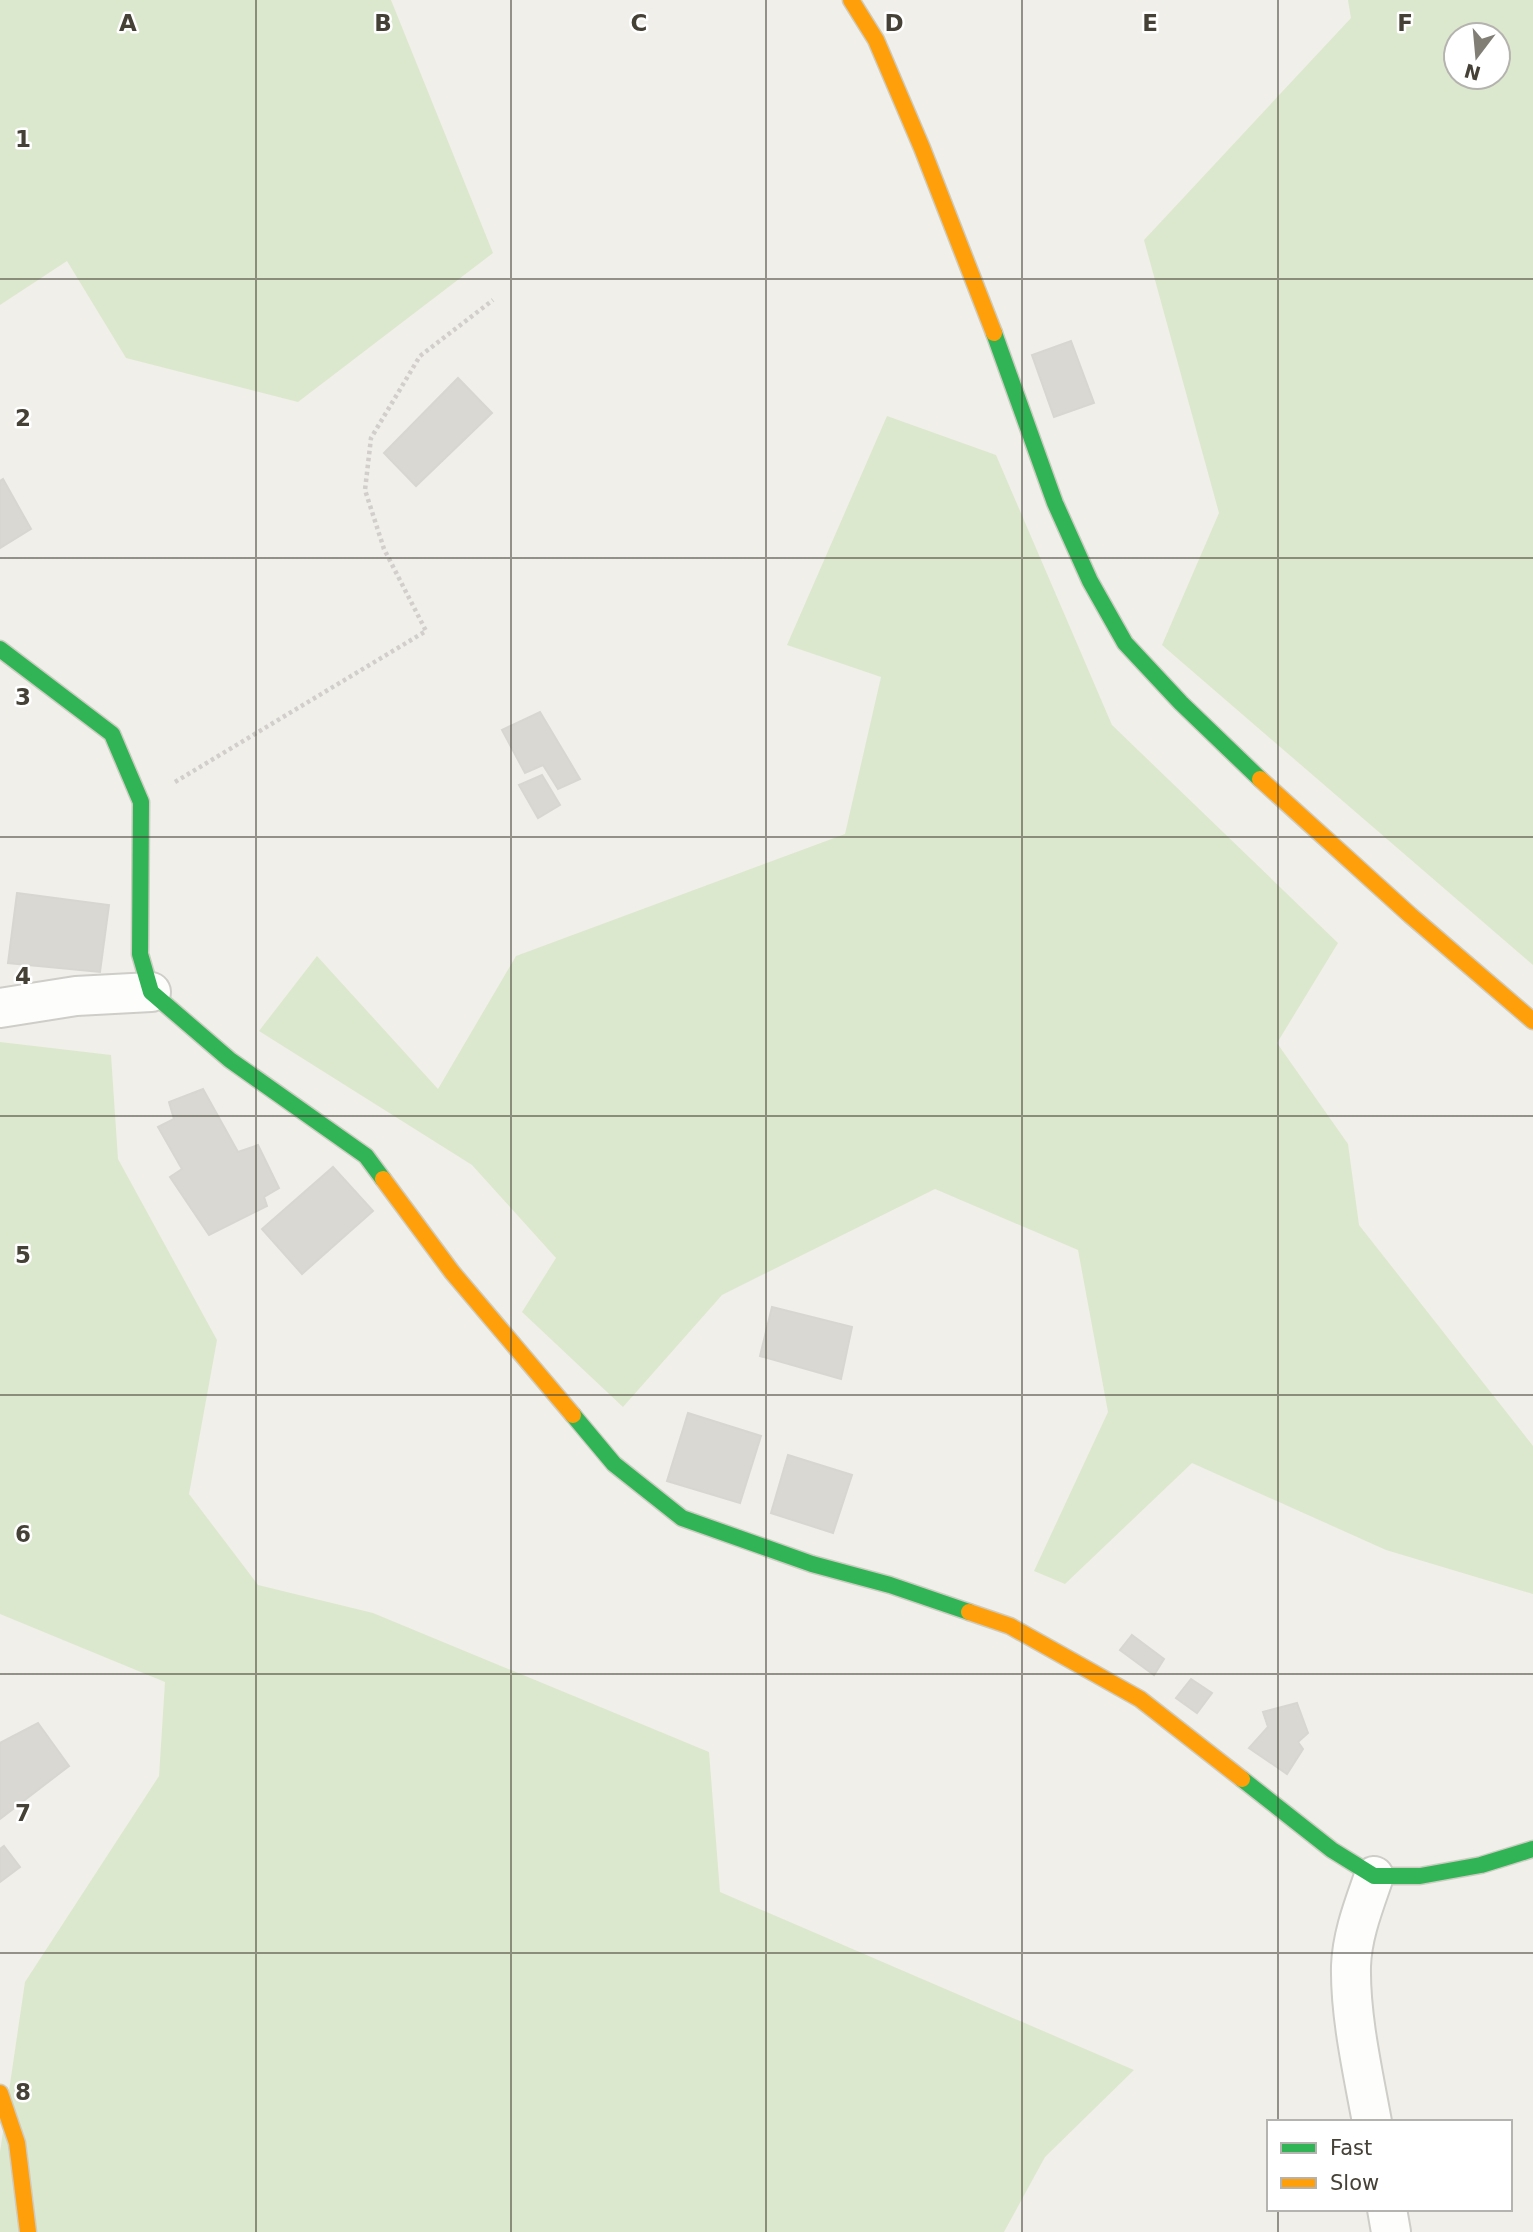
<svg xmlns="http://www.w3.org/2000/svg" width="1533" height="2232" font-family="'DejaVu Sans',sans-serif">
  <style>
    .green { fill: #dce8cd; fill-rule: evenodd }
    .building { fill: #d9d8d3; stroke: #d8d6d0; stroke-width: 2 }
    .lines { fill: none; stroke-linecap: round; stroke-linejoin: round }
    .street-casing { stroke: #cecdc8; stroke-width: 42 }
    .fast-casing { stroke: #ceccc2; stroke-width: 19 }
    .slow-casing { stroke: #ceccc2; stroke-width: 19 }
    .path { stroke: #d1cecb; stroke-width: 4.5; stroke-dasharray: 3.5 3.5; stroke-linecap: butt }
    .street { stroke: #fdfdfc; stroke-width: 38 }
    .fast { stroke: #30b455; stroke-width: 16 }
    .slow { stroke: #ff9f0a; stroke-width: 16 }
    .grid { fill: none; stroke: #454137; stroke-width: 2; stroke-opacity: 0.55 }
    .grid-label { font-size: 23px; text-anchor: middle; font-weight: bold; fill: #454137; stroke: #fff; stroke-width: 5; stroke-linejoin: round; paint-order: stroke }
  </style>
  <rect width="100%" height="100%" fill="#f0efea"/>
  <path class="green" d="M 0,0 L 391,0 L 493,253 L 298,402 L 126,358 L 67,261 L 0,305 Z
    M 1348,0 L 1533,0 L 1533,965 L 1162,645 L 1219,513 L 1144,240 L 1351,18 ZM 1498,35 L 1498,77 L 1456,77 L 1456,35 Z
    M 887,416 L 996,455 L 1112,725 L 1338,943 L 1277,1043 L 1348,1144 L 1359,1225 L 1533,1446 L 1533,1594 L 1386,1550 L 1192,1463 L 1065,1584 L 1034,1571 L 1108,1412 L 1078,1250 L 935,1189 L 722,1295 L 623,1407 L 522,1312 L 556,1258 L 472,1165 L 259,1031 L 317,956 L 438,1089 L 516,956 L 845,834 L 881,677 L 787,645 Z
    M 0,1042 L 111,1055 L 118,1159 L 217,1340 L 189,1494 L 258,1585 L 373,1613 L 709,1752 L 720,1892 L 1134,2070 L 1045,2157 L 1004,2232 L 0,2232 L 0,2152 L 25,1982 L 159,1776 L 165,1682 L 0,1614 Z"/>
  <path class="building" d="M 1071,341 L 1094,403 L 1054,417 L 1032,355 Z
    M 458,378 L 492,413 L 416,486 L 384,453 Z
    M 3,479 L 31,529 L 0,548 L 0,481 Z
    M 540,712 L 580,779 L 558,789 L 543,765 L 525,773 L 502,730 Z
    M 542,775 L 560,805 L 538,818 L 519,785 Z
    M 17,893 L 109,905 L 100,972 L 8,963 Z
    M 203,1089 L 238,1152 L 258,1145 L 279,1188 L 264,1197 L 267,1206 L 209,1235 L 170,1177 L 182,1169 L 158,1127 L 174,1119 L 169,1102 Z
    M 333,1167 L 373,1211 L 302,1274 L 262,1229 Z
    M 772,1307 L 852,1327 L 841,1379 L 760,1356 Z
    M 688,1413 L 761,1436 L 740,1503 L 667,1481 Z
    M 788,1455 L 852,1475 L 833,1533 L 771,1513 Z
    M 1132,1635 L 1164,1659 L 1154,1675 L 1120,1650 Z
    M 1191,1679 L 1212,1693 L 1197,1713 L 1176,1698 Z
    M 1297,1703 L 1308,1733 L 1298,1742 L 1303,1749 L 1287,1774 L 1249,1748 L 1268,1727 L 1263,1712 Z
    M 38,1723 L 69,1766 L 0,1819 L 0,1743 Z
    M 4,1846 L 20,1867 L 0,1882 L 0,1849 Z"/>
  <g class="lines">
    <g class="street-casing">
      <path id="street" d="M 0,1008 L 76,996 L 151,992
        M 1372,2122 C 1363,2073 1350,2016 1351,1966 C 1352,1935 1364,1905 1374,1876
        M 1387,2209 L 1391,2232"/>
    </g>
    <g class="fast-casing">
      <path id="fast" d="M 994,333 L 1055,503 L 1090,581 L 1125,643 L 1181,703 L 1260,779
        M 0,649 L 112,734 L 141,802 L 140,954 L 151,992 L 230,1060 L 366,1156 L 383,1179
        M 573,1415 L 614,1464 L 682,1518 L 812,1564 L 890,1585 L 969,1612
        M 1242,1779 L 1332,1850 L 1374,1876 L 1420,1876 L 1481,1865 L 1533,1849"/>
    </g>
    <g class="slow-casing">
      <path id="slow" d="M 851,0 L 876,40 L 922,148 L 994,333
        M 1260,779 L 1410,915 L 1533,1021
        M 383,1179 L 452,1272 L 573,1415
        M 969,1612 L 1010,1626 L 1140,1699 L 1242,1779
        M 0,2093 L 17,2143 L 28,2232"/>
    </g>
    <path class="path" d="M 175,782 L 426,631 L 384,549 L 365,490 L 371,438 L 420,356 L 493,300"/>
    <use href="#street" class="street"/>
    <use href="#fast" class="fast"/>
    <use href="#slow" class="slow"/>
  </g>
  <path class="grid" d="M 256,0 L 256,2232M 511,0 L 511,2232M 766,0 L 766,2232M 1022,0 L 1022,2232M 1278,0 L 1278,2122M 0,279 L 1533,279M 0,558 L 1533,558M 0,837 L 1533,837M 0,1116 L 1533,1116M 0,1395 L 1533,1395M 0,1674 L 1533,1674M 0,1953 L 1533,1953M 1278,2209 L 1278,2232"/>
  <g class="grid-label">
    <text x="128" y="31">A</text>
    <text x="383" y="31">B</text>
    <text x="639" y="31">C</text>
    <text x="894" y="31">D</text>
    <text x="1150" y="31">E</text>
    <text x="1405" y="31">F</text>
    <text x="23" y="147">1</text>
    <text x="23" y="426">2</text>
    <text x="23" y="705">3</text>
    <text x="23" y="984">4</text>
    <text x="23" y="1263">5</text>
    <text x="23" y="1542">6</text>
    <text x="23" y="1821">7</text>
    <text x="23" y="2100">8</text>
  </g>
  <rect x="1267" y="2120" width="245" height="91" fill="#ffffff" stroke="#b5b3af" stroke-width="2"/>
  <rect x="1281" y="2143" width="35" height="10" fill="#30b455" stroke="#b5b3af" stroke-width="2"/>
  <text x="1330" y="2155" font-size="21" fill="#454137">Fast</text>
  <rect x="1281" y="2178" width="35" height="10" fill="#ff9f0a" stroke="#b5b3af" stroke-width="2"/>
  <text x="1330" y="2190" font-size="21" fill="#454137">Slow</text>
  <g transform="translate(1477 56) rotate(196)"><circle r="33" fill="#ffffff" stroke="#b5b3af" stroke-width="2"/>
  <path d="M0-5L12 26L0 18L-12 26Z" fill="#817e76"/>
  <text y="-10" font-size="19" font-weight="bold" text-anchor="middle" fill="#454137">N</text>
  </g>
</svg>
